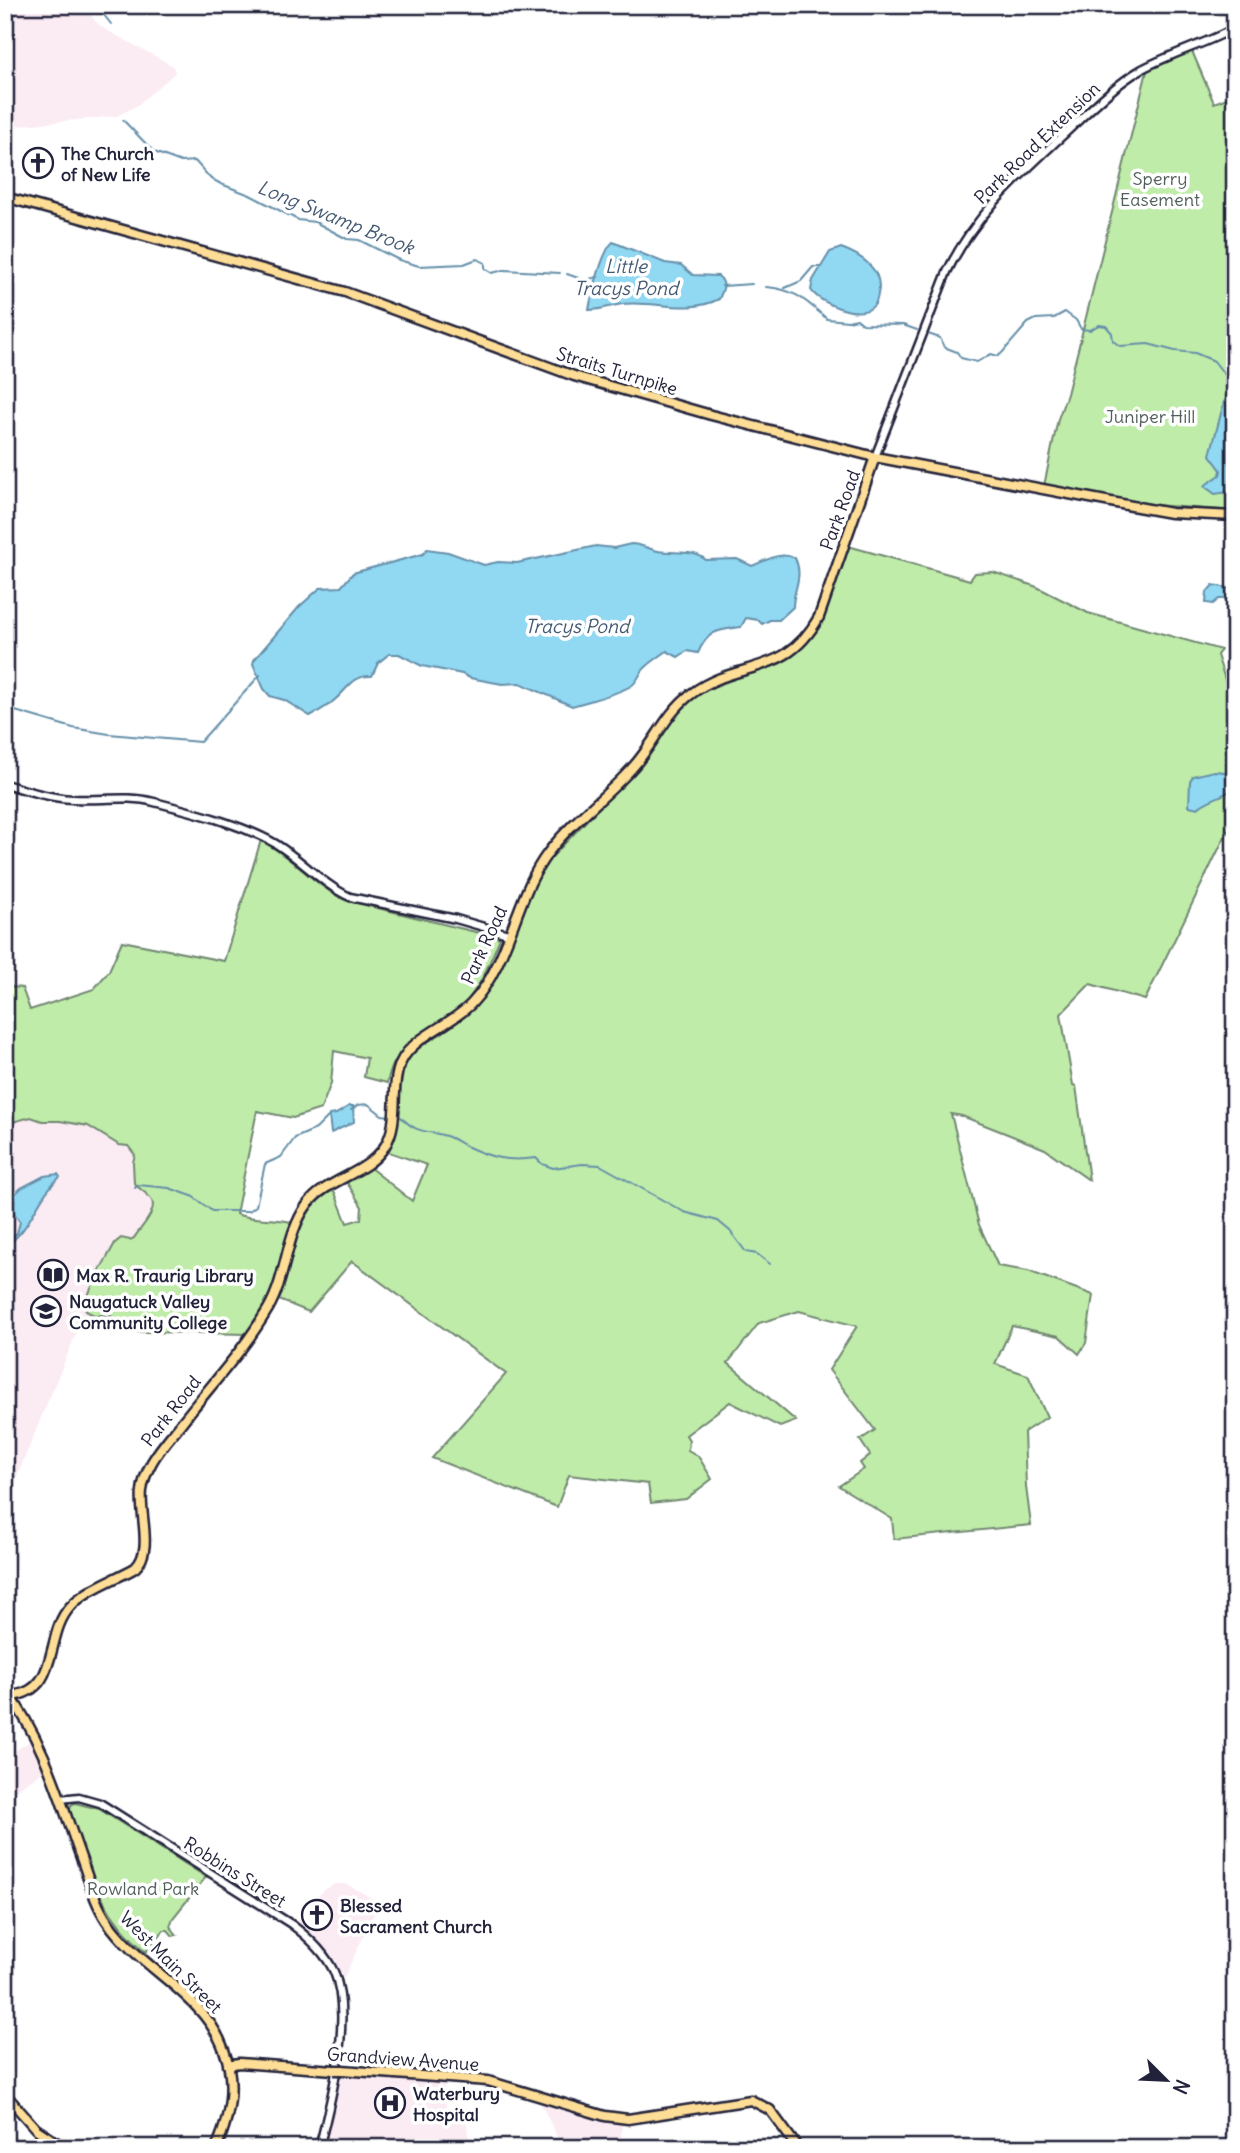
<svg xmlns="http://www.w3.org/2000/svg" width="1240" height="2153" font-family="Delius,sans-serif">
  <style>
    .built { fill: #fbebf3 }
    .green { fill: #c0eca9; stroke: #718772; stroke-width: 2 }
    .water { fill: #91d8f2; stroke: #658fa9; stroke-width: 2 }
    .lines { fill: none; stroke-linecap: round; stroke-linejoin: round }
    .stream { stroke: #658fa9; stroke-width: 2 }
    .minor-casing { stroke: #22223b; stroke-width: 11 }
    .major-casing { stroke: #22223b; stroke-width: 13 }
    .highway-casing { stroke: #22223b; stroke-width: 14 }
    .minor { stroke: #fff; stroke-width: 6 }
    .major { stroke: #fedd96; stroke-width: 8 }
    .highway { stroke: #fedd96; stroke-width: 9 }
    .major-bridge-casing { stroke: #22223b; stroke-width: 13; stroke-linecap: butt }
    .major-bridge { stroke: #fedd96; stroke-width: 8 }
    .labels { text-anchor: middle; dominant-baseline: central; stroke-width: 7; stroke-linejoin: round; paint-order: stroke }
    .street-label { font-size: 18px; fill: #22223b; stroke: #fff }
    .poi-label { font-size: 18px; font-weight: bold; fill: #22223b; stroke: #fff; text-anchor: start }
    .park-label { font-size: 18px; fill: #515f5c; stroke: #fff }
    .water-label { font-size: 19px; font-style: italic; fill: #435972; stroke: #fff }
  </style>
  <rect width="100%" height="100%" fill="#fff"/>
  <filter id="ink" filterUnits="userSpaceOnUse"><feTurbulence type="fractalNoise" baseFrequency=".0143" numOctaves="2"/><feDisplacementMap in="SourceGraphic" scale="14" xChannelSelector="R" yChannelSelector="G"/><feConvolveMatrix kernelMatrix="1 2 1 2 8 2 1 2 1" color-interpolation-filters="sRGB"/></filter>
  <g filter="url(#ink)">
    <path class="built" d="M 5,5 L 83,5 L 96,22 L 106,30 L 173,66 L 175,73 L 136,106 L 117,116 L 12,126 L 5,118 Z
      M 31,1117 L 88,1126 L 119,1145 L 129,1147 L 135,1155 L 133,1162 L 134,1183 L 150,1198 L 153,1207 L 133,1239 L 117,1240 L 101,1267 L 88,1295 L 85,1309 L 96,1316 L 110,1314 L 111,1320 L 103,1326 L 101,1331 L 77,1331 L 5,1505 L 5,1124 Z
      M 36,1737 L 49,1767 L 11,1793 L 15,1800 L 5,1806 L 5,1757 Z
      M 335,1884 L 346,1884 L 379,1902 L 344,1978 L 326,1950 L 297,1921 L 324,1890 Z
      M 340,2074 L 443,2080 L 447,2113 L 465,2111 L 470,2148 L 323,2148 Z
      M 539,2100 L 606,2121 L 622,2124 L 620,2148 L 563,2148 Z"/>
    <path class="green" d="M 1192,51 L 1214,103 L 1235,95 L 1235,511 L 1155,505 L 1044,486 L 1058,419 L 1067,394 L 1147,71 Z
      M 848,546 L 970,580 L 975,573 L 993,572 L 1037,587 L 1088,613 L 1221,650 L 1217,655 L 1235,710 L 1235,816 L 1145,1000 L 1090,984 L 1061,1014 L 1073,1085 L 1076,1086 L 1089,1180 L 1045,1149 L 962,1116 L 951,1114 L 979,1225 L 998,1266 L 1028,1271 L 1093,1295 L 1086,1343 L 1079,1354 L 1059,1336 L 1012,1326 L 995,1364 L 1028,1375 L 1047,1417 L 1024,1432 L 1026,1487 L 1031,1525 L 894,1539 L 892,1519 L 839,1486 L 864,1469 L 860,1463 L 870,1455 L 860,1440 L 875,1430 L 829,1370 L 857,1326 L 799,1311 L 759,1323 L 728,1363 L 796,1421 L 780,1427 L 730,1402 L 686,1435 L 689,1440 L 688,1450 L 698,1456 L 712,1479 L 686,1499 L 651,1503 L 648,1484 L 569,1475 L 557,1507 L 432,1458 L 506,1374 L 352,1261 L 309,1312 L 279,1300 C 295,1260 293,1212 333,1188 L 347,1223 L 361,1219 L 362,1207 L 346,1181 L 369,1167 L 412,1201 L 427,1165 L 386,1151 C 391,1122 390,1081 408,1057 C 416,1047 429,1041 439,1035 C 459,1022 477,1007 490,987 C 513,947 523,899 549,860 L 630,775 L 683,705 L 703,691 L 780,660 L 804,644 L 820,619 Z
      M 261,840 C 291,856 314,885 345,900 L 500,938 C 491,959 483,982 468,1000 C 439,1033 397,1034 387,1083 L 364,1077 L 367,1058 L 334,1051 L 331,1083 L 321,1109 L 293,1118 L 257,1111 L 236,1214 C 254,1221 272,1217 291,1222 C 281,1261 273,1302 247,1334 L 101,1331 L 112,1317 L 109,1314 L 96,1316 L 86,1311 C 83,1295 107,1259 115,1243 L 121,1238 L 130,1240 L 134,1238 C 140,1228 159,1210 151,1199 C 146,1192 139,1189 134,1183 L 133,1162 L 135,1155 L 128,1146 L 119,1145 L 88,1126 L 60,1121 L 42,1121 L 31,1117 L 5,1124 L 5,986 L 22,988 L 30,1010 L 94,989 L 109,971 L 122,941 L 224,961 Z
      M 75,1803 L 99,1809 L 206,1877 L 173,1918 L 170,1926 L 177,1935 L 173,1936 L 168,1930 L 164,1930 L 146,1952 C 97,1912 90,1868 70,1810 L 71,1805 Z"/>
    <path class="water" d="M 613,242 L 665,263 L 681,265 L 693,275 L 718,276 C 727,283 723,290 719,299 C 688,315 654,300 622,304 C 611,306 600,310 589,310 C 591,297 603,249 613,242 Z
      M 841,248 C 861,255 884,270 878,294 C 877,300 876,305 871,308 C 857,318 820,304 811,290 L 813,280 L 830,252 Z
      M 1235,389 L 1235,491 L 1215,494 L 1204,486 L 1220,475 L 1221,470 L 1210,455 L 1224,402 Z
      M 631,544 C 641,544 649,549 658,551 C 673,554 694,549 706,560 L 737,559 L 752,566 C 767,560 780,551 795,558 C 804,577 793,589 793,607 L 779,620 L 770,620 L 762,624 L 758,620 L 746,618 L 741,627 C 718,630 708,630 698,653 L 687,651 L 678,657 L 667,651 C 659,657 651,662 645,668 C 639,673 638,682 631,686 C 613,696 591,700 572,706 L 520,683 L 502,684 L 470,678 L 462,674 L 422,666 L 399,654 L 389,654 L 378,663 L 372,676 C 355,675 350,685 339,696 C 331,704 320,711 310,716 L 284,700 L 270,696 L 264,689 L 253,664 L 254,660 L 299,607 L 320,588 L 341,587 L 353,573 L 423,554 L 427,549 L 448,552 L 484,565 L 498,562 L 517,563 L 596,546 L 614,548 Z
      M 1213,585 L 1233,589 L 1230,599 L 1219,599 L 1213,604 L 1206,603 L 1207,592 Z
      M 1214,771 L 1235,773 L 1235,787 C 1225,797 1209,798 1198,808 L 1189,806 L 1190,781 L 1193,776 Z
      M 349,1106 L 353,1106 L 354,1122 L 331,1133 L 329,1115 L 336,1114 Z
      M 58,1174 L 60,1177 C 37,1196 32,1228 8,1244 L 6,1240 L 17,1233 L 20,1222 L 10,1207 L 10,1199 L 21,1188 L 44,1176 Z"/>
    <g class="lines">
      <path class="stream" d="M 96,5 L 111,24
        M 123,120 L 154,152 L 181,162 L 195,161 L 210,178 L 221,184 L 250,195 L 298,220 L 315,222 L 347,239 L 359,240 L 399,260 L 419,266 L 464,264 L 477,259 L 485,263 L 485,269 L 492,273 L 504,270 L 560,273
        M 567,274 L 584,280 L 598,277
        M 722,286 L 752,284
        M 766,287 C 795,289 806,301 827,319 L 848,321 L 857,319 L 863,324 L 903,325 L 917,330
        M 785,288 L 801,281 L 813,267 L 820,267
        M 928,334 L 940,338 L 944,347 L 957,352 L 961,358 L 977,362 L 991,354 L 998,356 L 1002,353 L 1028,323 L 1036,319 L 1054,318 L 1065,312 L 1076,320 L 1081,329 L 1090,330 L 1099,325 L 1106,326 L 1112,333 L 1113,341 L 1120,346 L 1148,344 L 1175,351 L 1195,353 L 1214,361 L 1224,374 L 1233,379
        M 5,708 L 73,728 L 109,734 L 200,742 L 260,675
        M 351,1110 L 358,1105 L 368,1104 L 382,1115 L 389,1116
        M 401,1117 C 417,1134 426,1130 446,1136 C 453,1138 459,1143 466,1146 C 492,1158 507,1162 536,1158 L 542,1164 L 553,1168 L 582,1164 L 600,1165 L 684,1212 L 718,1221 L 730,1231 L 746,1252 L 757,1254 L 770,1264
        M 135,1188 L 138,1185 L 169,1188 L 192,1196 L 212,1211 L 249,1211 L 256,1206 L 265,1164 L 281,1157 L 295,1138 L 316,1129 L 328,1117"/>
      <g class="minor-casing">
        <path id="minor" d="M 875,457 L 947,272 C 974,216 1016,179 1060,138 C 1086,114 1111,87 1142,69 C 1172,53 1205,44 1235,28
          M 5,784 C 28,791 50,798 73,799 C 100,801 127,795 154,802 C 190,811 244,825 276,844 C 302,860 322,884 350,897 L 456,919 L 508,934
          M 60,1799 L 79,1797 L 100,1803 L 291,1924 C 307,1936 325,1952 334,1972 C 353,2016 331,2102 319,2148"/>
      </g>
      <g class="major-casing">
        <path id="major" d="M 5,197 L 345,292 L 574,376 L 711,415 L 875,457 L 1132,506 L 1171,513 L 1235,516
          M 5,1689 C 43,1738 60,1799 81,1858 C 89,1879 94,1902 107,1921 C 140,1970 203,1992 224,2050 C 236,2082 230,2117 216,2148
          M 11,1696 C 61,1691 44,1635 70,1607 C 86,1589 114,1580 135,1568 C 154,1551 139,1514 142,1491 C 143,1480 147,1471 152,1462 C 160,1448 172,1435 182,1422 C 211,1385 244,1350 268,1309 C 287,1277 285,1235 307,1205 C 327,1178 367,1175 385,1146 C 401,1120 389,1088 401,1062 C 413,1036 452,1025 472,1003 C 508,964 514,904 543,860 C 566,825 606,798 633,767 C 654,744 666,713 691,694 C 738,659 785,679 819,617 L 875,457
          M 228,2065 L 239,2063 L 334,2070
          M 342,2070 L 488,2081 L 605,2116 L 628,2119 L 751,2100 L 770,2110 L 798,2148
          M 5,2094 L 36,2129 L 65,2148"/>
      </g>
      <g class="highway-casing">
        <path id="highway" d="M 5,1696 L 11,1696"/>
      </g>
      <use href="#minor" class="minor"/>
      <use href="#major" class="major"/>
      <use href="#highway" class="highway"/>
      <g class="major-bridge-casing">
        <path id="major-bridge" d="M 334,2070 L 342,2070"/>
      </g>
      <use href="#major-bridge" class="major-bridge"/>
    </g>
  </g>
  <defs>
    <g id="church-ring" transform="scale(1.575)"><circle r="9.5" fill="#fff" stroke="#22223b" stroke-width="1.5"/><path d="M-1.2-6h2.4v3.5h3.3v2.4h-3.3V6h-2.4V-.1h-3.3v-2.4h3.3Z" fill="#22223b"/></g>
    <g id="library-ring" transform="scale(1.575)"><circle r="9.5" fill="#fff" stroke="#22223b" stroke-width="1.5"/><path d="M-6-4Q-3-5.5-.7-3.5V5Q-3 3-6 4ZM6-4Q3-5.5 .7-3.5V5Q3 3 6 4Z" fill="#22223b"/></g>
    <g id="university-ring" transform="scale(1.575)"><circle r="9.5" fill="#fff" stroke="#22223b" stroke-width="1.5"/><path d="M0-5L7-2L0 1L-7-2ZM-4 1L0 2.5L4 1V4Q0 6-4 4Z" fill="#22223b"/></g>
    <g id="hospital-ring" transform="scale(1.575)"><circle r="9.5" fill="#fff" stroke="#22223b" stroke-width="1.5"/><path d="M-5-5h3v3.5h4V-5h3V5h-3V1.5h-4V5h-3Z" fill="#22223b"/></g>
  </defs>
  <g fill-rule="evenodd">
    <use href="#church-ring" x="38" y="163"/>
    <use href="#library-ring" x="53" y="1275"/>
    <use href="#university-ring" x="46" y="1311"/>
    <use href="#church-ring" x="317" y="1915"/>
    <use href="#hospital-ring" x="390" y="2103"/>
  </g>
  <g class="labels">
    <g class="street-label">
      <text transform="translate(1037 143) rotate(-44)">Park Road Extension</text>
      <text transform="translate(617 371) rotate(17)">Straits Turnpike</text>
      <text transform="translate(840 510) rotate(-70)">Park Road</text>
      <text transform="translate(484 945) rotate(-65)">Park Road</text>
      <text transform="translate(171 1411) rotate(-52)">Park Road</text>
      <text transform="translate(235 1872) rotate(32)">Robbins Street</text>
      <text transform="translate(171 1962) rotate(45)">West Main Street</text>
      <text transform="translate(403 2059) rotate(4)">Grandview Avenue</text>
    </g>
    <g class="poi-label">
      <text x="61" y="153">The Church<tspan x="61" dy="21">of New Life</tspan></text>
      <text x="76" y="1275">Max R. Traurig Library</text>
      <text x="69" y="1301">Naugatuck Valley<tspan x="69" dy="21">Community College</tspan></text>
      <text x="340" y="1905">Blessed<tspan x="340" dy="21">Sacrament Church</tspan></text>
      <text x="413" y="2093">Waterbury<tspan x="413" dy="21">Hospital</tspan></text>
    </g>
    <g class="park-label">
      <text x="1160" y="178">Sperry<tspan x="1160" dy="21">Easement</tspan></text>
      <text x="1150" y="416">Juniper Hill</text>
      <text x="143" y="1888">Rowland Park</text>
    </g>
    <g class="water-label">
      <text transform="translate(336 217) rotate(22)">Long Swamp Brook</text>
      <text x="626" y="266">Little<tspan x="626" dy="22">Tracys Pond</tspan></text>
      <text x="577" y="626">Tracys Pond</text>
    </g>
  </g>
  <rect width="1240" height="2153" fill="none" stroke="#fff" stroke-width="28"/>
  <rect x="14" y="14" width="1212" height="2125" fill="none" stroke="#22223b" stroke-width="2.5" filter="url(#ink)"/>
  <g transform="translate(1166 2080) rotate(114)" stroke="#ffffff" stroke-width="5" paint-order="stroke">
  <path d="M0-5L12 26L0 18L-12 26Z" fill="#22223b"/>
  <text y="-10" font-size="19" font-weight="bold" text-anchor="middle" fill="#22223b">N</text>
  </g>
</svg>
